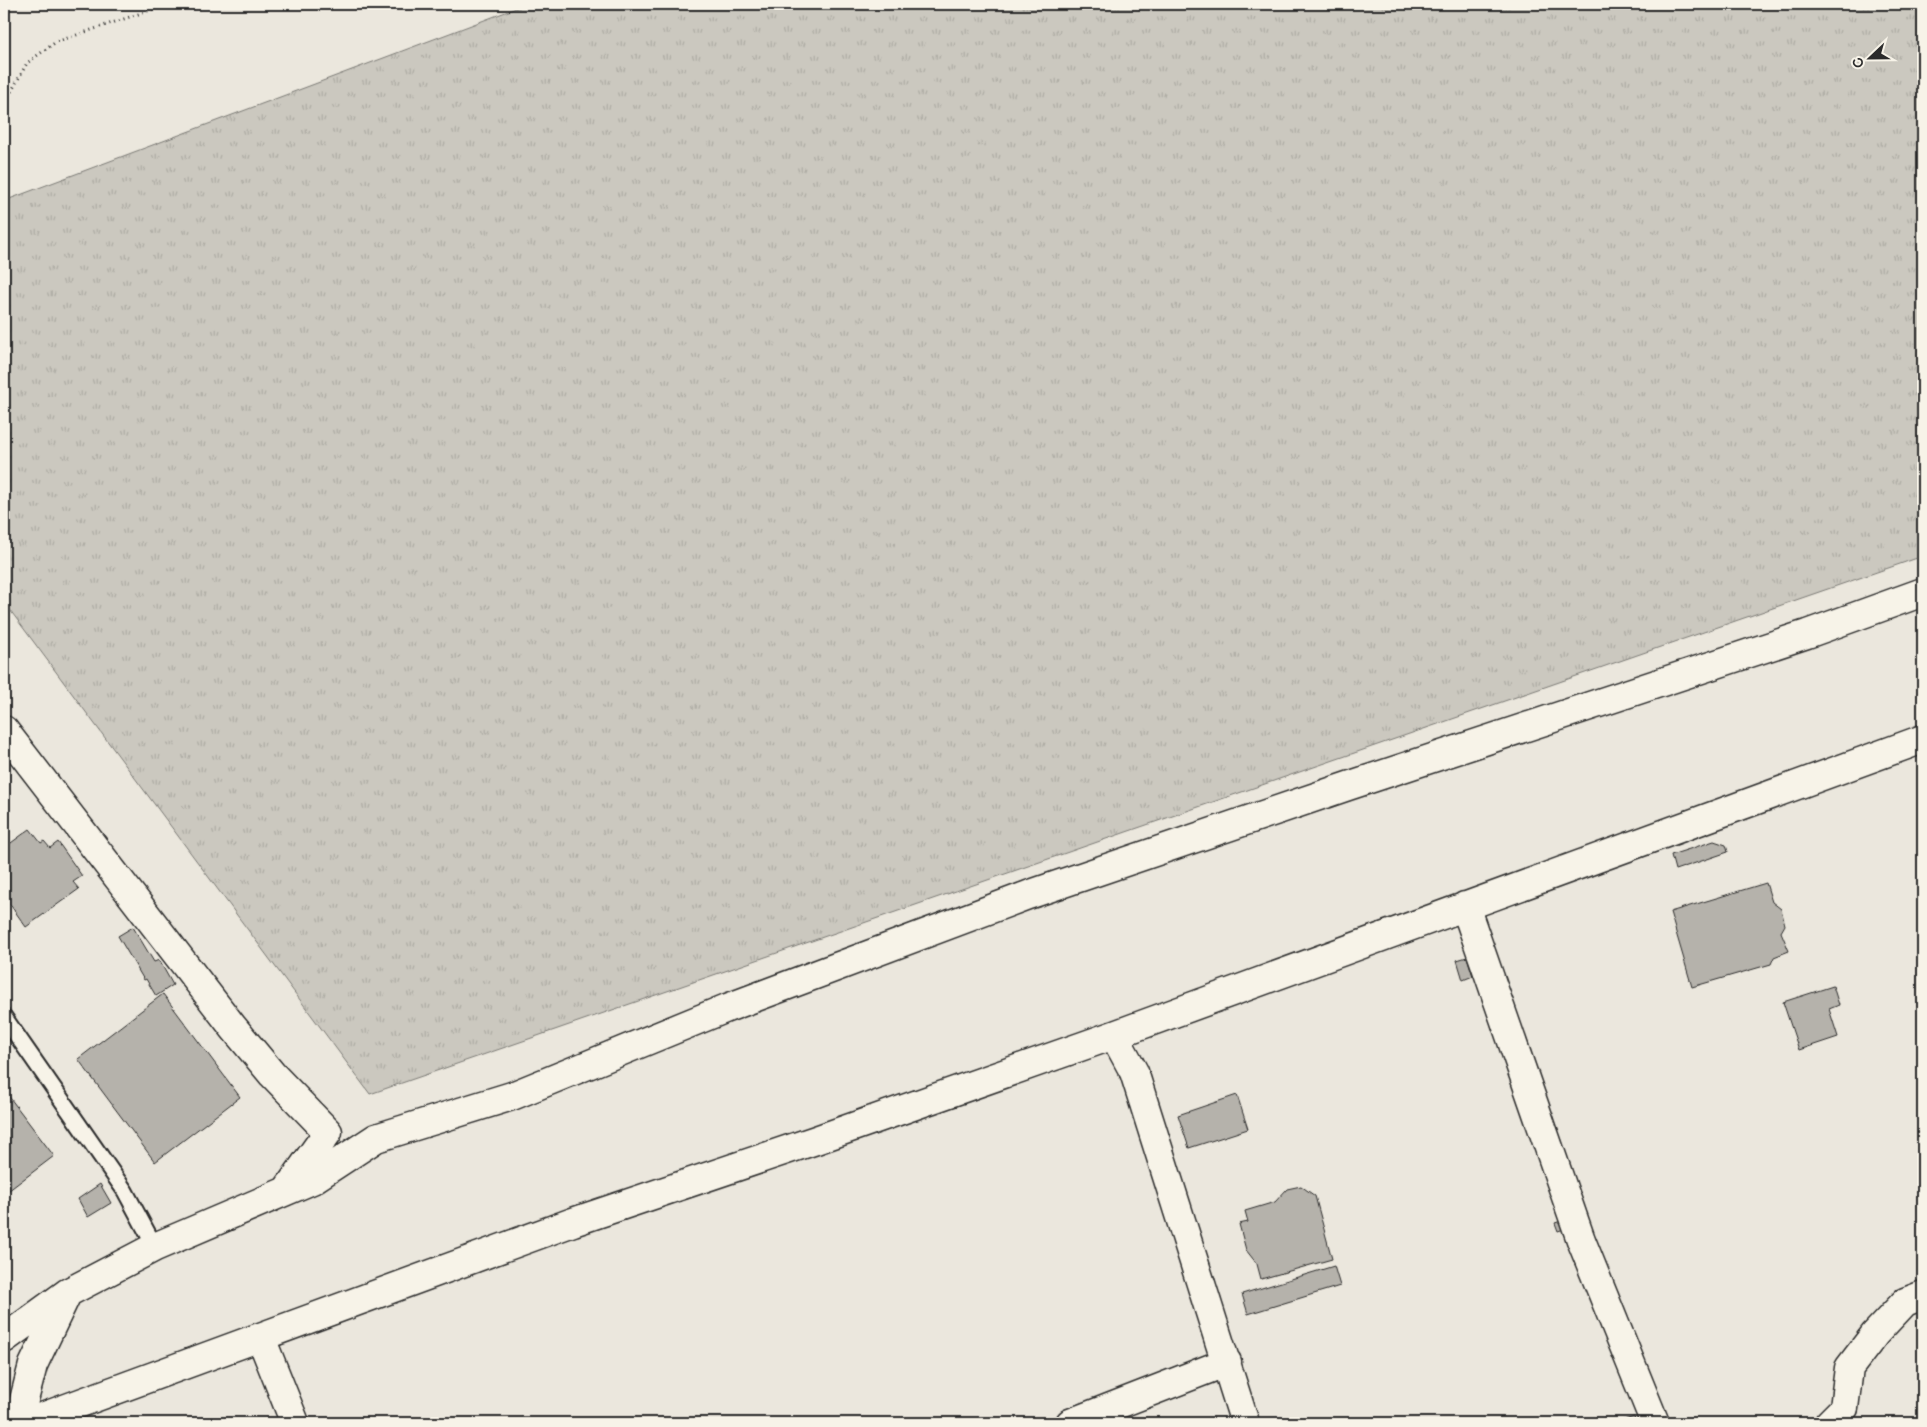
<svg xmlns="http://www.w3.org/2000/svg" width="1927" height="1427" font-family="'Balsamiq Sans',sans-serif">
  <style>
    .grass { fill: url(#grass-tufts); stroke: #7b7a75 }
    .building { fill: #b5b2ab; stroke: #2b2b2b }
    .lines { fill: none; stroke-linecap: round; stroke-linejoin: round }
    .lane-casing { stroke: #2b2b2b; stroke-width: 19 }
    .street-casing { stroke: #2b2b2b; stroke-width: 31 }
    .path { stroke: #2b2b2b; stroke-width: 3; stroke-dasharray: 1 4; stroke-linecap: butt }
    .lane { stroke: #f7f3e8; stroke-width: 15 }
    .street { stroke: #f7f3e8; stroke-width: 28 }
  </style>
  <defs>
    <pattern id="grass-tufts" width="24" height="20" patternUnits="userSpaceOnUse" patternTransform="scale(1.25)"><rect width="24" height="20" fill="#cbc8bf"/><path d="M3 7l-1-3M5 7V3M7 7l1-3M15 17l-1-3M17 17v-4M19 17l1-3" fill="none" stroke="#aeaca4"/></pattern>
  </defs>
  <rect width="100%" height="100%" fill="#ebe7dd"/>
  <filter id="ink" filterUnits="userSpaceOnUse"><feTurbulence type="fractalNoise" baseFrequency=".02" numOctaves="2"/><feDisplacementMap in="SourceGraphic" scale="10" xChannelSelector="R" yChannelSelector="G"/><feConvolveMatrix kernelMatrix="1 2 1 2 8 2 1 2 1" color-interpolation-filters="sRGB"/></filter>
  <g filter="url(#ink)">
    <path class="grass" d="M 527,4 L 1923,4 L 1923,556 L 370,1094 L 4,602 L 4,201 Z"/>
    <path class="building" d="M 30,829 L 41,843 L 44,841 L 50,848 L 58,842 L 82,876 L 73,882 L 79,889 L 26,927 L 4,896 L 4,848 Z
      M 1714,841 L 1726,845 L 1728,852 L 1675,870 L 1671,855 Z
      M 1766,883 L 1772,902 L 1781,909 L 1785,925 L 1781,932 L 1789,951 L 1774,957 L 1771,964 L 1692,987 L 1670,912 Z
      M 133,927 L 154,962 L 159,960 L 173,985 L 156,996 L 146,979 L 144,980 L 118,936 Z
      M 1467,957 L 1473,976 L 1463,980 L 1457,960 Z
      M 1833,986 L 1839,1005 L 1829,1009 L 1838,1037 L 1799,1050 L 1783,1002 Z
      M 163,994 L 240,1097 L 155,1162 L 78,1059 Z
      M 4,1090 L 54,1156 L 4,1194 Z
      M 1237,1095 L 1248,1129 L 1189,1148 L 1178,1115 Z
      M 1923,1130 L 1923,1143 L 1919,1131 Z
      M 100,1184 L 111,1203 L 88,1217 L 78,1199 Z
      M 1301,1186 L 1315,1196 L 1332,1259 L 1261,1279 L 1257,1264 L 1246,1250 L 1239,1224 L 1248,1222 L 1245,1211 L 1275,1202 L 1287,1189 Z
      M 1561,1221 L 1564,1229 L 1558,1231 L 1555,1223 Z
      M 1334,1266 L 1340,1286 L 1248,1314 L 1242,1294 Z
      M 1634,1417 L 1636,1423 L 1614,1423 Z
      M 1923,1418 L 1923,1423 L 1914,1423 Z"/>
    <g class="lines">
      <g class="lane-casing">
        <path id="lane" d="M 4,1017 L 125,1191 L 155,1247"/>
      </g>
      <g class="street-casing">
        <path id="street" d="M 4,730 L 233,1027 L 272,1074 L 328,1132 L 286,1191
          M 1465,906 L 1581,1240 L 1655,1423
          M 1114,1035 L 1134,1072 L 1245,1423
          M 261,1338 L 295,1423
          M 4,1339 L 67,1293 L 155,1247 L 312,1180 L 376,1138 L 512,1096 L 727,1008 L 1028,895 L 1348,786 L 1807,634 L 1923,592
          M 18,1423 L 33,1365 L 66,1296
          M 26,1423 L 573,1222 L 816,1140 L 1114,1035 L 1923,739
          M 1070,1423 L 1227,1362
          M 1829,1423 L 1844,1408 L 1849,1368 L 1875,1334 L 1905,1302 L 1923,1295"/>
      </g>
      <path class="path" d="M 4,105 L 27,63 L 56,42 L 168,4"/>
      <use href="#lane" class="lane"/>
      <use href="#street" class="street"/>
    </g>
  </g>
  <rect width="1927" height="1427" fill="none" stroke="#f7f3e8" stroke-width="20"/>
  <rect x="10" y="10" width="1907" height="1407" fill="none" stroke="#2b2b2b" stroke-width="2" filter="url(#ink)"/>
  <g transform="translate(1870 58) rotate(248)" stroke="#f7f3e8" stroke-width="4" paint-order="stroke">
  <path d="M0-4L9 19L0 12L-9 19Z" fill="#2b2b2b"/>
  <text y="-8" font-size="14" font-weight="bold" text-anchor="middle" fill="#2b2b2b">С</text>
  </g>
</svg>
